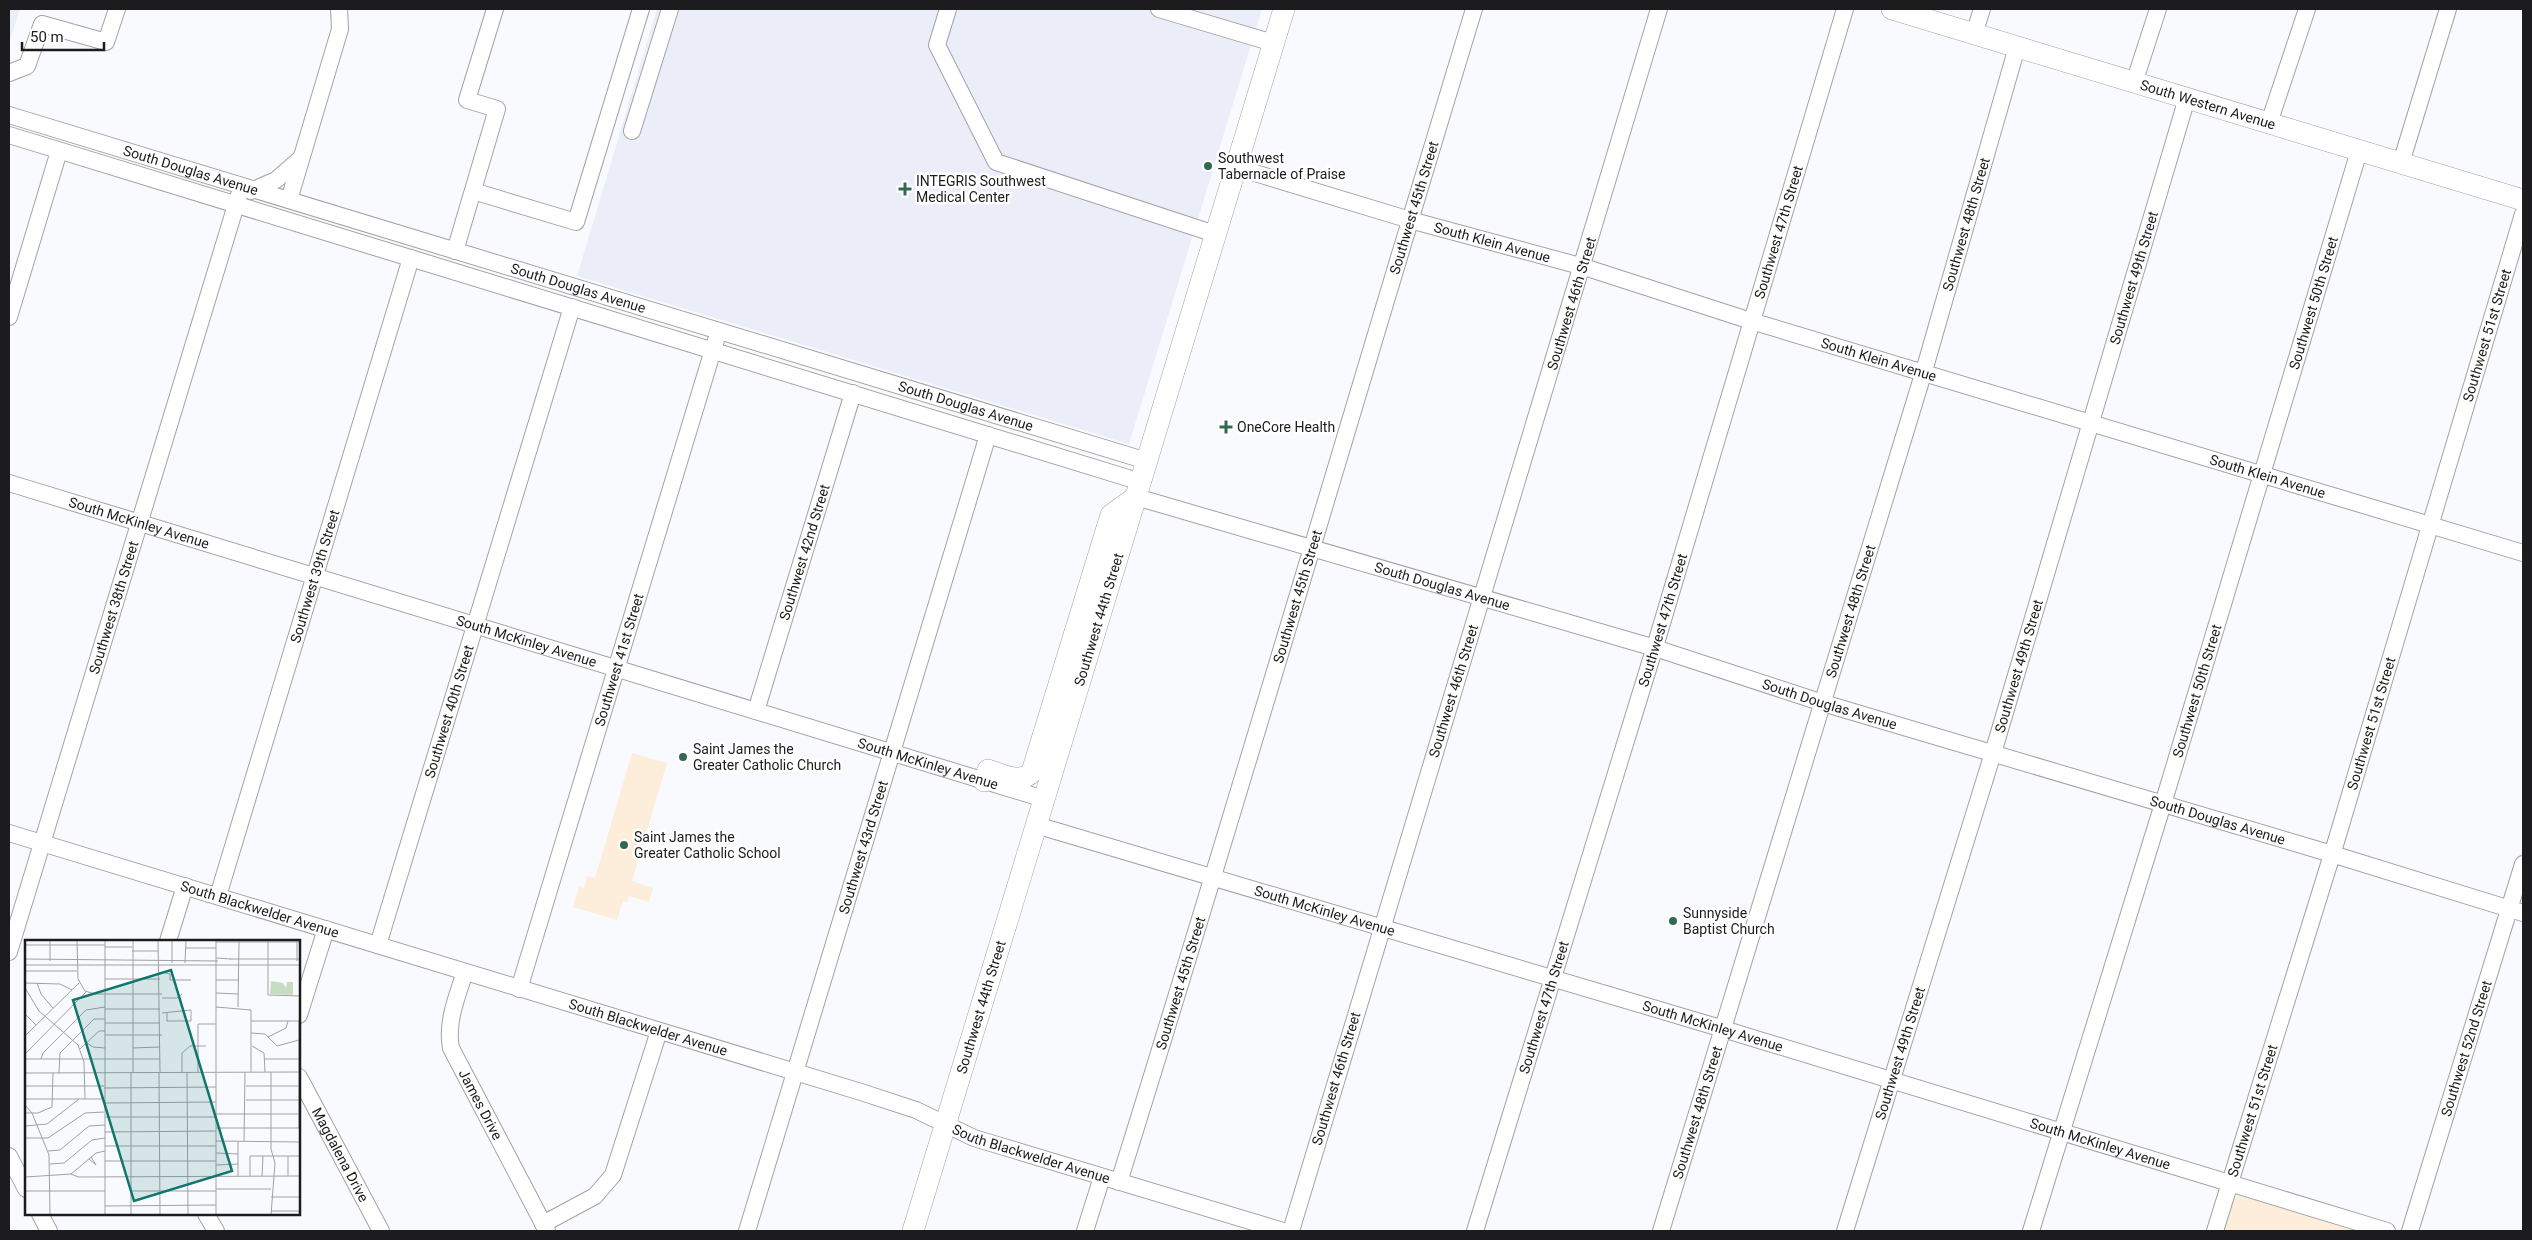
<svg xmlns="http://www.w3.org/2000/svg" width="2532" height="1240" font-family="Roboto,sans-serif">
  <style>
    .built { fill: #ebeef9 }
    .education { fill: #fceedb }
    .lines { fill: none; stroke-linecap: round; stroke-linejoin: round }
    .minor-casing { stroke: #a3a3a7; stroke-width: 18 }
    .major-casing { stroke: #a3a3a7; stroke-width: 22 }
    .minor { stroke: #fff; stroke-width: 16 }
    .major { stroke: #fff; stroke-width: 21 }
    .poi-dot { fill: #326950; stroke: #fff; stroke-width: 2 }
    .labels { text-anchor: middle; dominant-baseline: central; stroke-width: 5; stroke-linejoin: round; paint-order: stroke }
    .street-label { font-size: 14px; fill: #1c1c1e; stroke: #fff }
    .poi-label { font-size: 14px; fill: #1c1c1e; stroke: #fff; text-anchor: start }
    .inset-road { fill: none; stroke: #a1a1a4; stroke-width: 1 }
    .view { fill: #0f766e; fill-opacity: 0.15; stroke: #0f766e; stroke-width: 2.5 }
    .inset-edge { fill: none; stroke: #1c1c1e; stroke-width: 2.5 }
  </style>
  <rect width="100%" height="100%" fill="#f9fafe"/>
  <path class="built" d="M 9,9 L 20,9 L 9,43 Z
    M 657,9 L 1262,9 L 1129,444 L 577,276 Z"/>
  <path class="education" d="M 632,753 L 667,763 L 632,881 L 653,888 L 649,902 L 629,896 L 627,902 L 623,901 L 617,920 L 573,907 L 579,887 L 584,888 L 587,876 L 595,878 Z
    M 2238,1196 L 2286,1208 L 2361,1231 L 2221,1231 L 2231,1199 Z"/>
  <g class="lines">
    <g class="minor-casing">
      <g id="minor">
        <path d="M 948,9 L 937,45 L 996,162 L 1215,234"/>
        <path d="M 1159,9 L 1273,43"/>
        <path d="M 1974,34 L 1982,9"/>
        <path d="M 9,73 L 27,66 L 42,24 L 106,42 L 117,9"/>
        <path d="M 2134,83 L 2158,9"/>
        <path id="s1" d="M 9,115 L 1147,461"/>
        <path d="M 2269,123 L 2307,9"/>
        <path d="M 632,131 L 670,9"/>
        <path d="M 9,135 L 1141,482"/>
        <path d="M 2401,163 L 2448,9"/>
        <path id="s2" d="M 1235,167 L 1410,220 L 1584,267 L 1751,321 L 2523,553"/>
        <path d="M 251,191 L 276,180 L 300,159"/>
        <path d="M 473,191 L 576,222 L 641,9"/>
        <path d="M 289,200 L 340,29 L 339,9"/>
        <path d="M 455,251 L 497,109 L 467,100 L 495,9"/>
        <path d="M 9,317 L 59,151"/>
        <path id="s3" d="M 9,483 L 1044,799"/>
        <path id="s4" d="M 1136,497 L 1655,648 L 1823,703 L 2332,854 L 2523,913"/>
        <path id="s5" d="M 756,711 L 853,393"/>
        <path id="s6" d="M 1036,825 L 1710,1025 L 2387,1231"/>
        <path id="s7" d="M 9,833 L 861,1092 L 916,1110 L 974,1138 L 1004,1147 L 1283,1231"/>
        <path id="s8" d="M 218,896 L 411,258"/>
        <path d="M 168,941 L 185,886"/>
        <path id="s9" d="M 378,945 L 572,307"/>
        <path id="s10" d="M 9,952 L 239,195"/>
        <path id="s11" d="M 465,972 C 457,996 446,1023 451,1048 L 547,1231"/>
        <path id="s12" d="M 519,989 L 716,340"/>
        <path d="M 299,1015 L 326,929"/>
        <path id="s13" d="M 299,1077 L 381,1231"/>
        <path d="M 9,1156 L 26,1189"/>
        <path id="s14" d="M 1119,1182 C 1241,792 1355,400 1474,9"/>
        <path d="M 40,1214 L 49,1231"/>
        <path d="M 206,1214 L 216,1231"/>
        <path d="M 543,1224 L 595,1196 L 613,1175 L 659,1031"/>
        <path id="s15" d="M 747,1231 L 988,435"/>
        <path d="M 1085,1231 L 1102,1177"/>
        <path id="s16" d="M 1291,1231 C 1410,823 1540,417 1659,9"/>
        <path id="s17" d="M 1475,1231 L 1657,640 L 1845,9"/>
        <path id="s18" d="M 1661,1231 L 1924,371 L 2017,47"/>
        <path id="s19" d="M 1845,1231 L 1993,753 L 2187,98"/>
        <path id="s20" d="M 2031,1231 L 2166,794 L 2359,151"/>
        <path id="s21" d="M 2215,1231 L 2335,845 L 2523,214"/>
        <path id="s22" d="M 2410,1231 L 2523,864"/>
      </g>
    </g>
    <g class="major-casing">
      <g id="major">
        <path id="s23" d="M 1892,9 L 2523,200"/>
        <path d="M 984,781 L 988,770 C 1002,774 1020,785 1032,772 L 1111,515 L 1136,497"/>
        <path id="s24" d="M 913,1231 L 1284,9"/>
      </g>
    </g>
    <use href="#minor" class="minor"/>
    <use href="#major" class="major"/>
  </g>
  <g class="poi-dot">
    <circle cx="1208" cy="166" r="5"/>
    <path d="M902.5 181.5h5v5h5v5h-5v5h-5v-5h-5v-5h5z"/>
    <path d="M1223.5 419.5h5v5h5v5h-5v5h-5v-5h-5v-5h5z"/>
    <circle cx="683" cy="757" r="5"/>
    <circle cx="624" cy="845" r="5"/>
    <circle cx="1673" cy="921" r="5"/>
  </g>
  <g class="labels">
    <g class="street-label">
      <text stroke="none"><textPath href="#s23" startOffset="330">South Western Avenue</textPath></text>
      <text stroke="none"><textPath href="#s1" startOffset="190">South Douglas Avenue</textPath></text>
      <text stroke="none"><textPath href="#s14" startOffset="1018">Southwest 45th Street</textPath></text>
      <text stroke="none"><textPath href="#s18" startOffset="1052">Southwest 48th Street</textPath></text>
      <text stroke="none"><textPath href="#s17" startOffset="1044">Southwest 47th Street</textPath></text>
      <text stroke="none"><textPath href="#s2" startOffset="268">South Klein Avenue</textPath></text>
      <text stroke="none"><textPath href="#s19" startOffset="996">Southwest 49th Street</textPath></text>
      <text stroke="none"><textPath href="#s1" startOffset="595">South Douglas Avenue</textPath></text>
      <text stroke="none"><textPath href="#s20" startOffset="970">Southwest 50th Street</textPath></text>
      <text stroke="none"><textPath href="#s16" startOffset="969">Southwest 46th Street</textPath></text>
      <text stroke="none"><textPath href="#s21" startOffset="936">Southwest 51st Street</textPath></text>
      <text stroke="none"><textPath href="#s2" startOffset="672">South Klein Avenue</textPath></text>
      <text stroke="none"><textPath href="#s1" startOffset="1000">South Douglas Avenue</textPath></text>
      <text stroke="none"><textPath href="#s2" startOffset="1078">South Klein Avenue</textPath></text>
      <text stroke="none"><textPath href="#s3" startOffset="136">South McKinley Avenue</textPath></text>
      <text stroke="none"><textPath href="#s5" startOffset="166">Southwest 42nd Street</textPath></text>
      <text stroke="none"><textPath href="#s8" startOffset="334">Southwest 39th Street</textPath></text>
      <text stroke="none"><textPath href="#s4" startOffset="319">South Douglas Avenue</textPath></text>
      <text stroke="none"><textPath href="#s14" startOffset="612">Southwest 45th Street</textPath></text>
      <text stroke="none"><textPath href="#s10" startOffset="360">Southwest 38th Street</textPath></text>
      <text stroke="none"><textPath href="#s18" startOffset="648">Southwest 48th Street</textPath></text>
      <text stroke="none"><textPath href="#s24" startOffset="639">Southwest 44th Street</textPath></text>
      <text stroke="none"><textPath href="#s17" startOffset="639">Southwest 47th Street</textPath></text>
      <text stroke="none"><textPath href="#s3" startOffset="541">South McKinley Avenue</textPath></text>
      <text stroke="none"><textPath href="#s12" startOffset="344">Southwest 41st Street</textPath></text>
      <text stroke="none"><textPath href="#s19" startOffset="591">Southwest 49th Street</textPath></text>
      <text stroke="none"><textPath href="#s20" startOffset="565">Southwest 50th Street</textPath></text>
      <text stroke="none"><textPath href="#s16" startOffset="564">Southwest 46th Street</textPath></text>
      <text stroke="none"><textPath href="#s4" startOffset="724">South Douglas Avenue</textPath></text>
      <text stroke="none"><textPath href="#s9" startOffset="244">Southwest 40th Street</textPath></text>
      <text stroke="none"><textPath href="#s21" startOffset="531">Southwest 51st Street</textPath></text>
      <text stroke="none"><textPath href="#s3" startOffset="961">South McKinley Avenue</textPath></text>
      <text stroke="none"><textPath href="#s4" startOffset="1129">South Douglas Avenue</textPath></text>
      <text stroke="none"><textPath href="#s15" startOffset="401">Southwest 43rd Street</textPath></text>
      <text stroke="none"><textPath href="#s7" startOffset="262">South Blackwelder Avenue</textPath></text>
      <text stroke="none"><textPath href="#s6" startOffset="301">South McKinley Avenue</textPath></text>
      <text stroke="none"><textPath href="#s14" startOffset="208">Southwest 45th Street</textPath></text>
      <text stroke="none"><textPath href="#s24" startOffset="234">Southwest 44th Street</textPath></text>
      <text stroke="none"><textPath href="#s17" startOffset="234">Southwest 47th Street</textPath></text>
      <text stroke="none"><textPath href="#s6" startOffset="706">South McKinley Avenue</textPath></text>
      <text stroke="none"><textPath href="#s7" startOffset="668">South Blackwelder Avenue</textPath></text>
      <text stroke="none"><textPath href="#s22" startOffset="191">Southwest 52nd Street</textPath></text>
      <text stroke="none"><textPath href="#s19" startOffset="186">Southwest 49th Street</textPath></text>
      <text stroke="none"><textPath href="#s16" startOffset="159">Southwest 46th Street</textPath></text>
      <text stroke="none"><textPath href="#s11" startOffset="142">James Drive</textPath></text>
      <text stroke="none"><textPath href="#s21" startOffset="126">Southwest 51st Street</textPath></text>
      <text stroke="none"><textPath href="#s18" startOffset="124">Southwest 48th Street</textPath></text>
      <text stroke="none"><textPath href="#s6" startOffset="1111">South McKinley Avenue</textPath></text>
      <text stroke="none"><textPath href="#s7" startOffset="1072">South Blackwelder Avenue</textPath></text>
      <text stroke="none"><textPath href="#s13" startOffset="88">Magdalena Drive</textPath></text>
    </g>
    <g class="poi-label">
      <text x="1218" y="158">Southwest<tspan x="1218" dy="16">Tabernacle of Praise</tspan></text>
      <text x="916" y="181">INTEGRIS Southwest<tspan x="916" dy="16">Medical Center</tspan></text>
      <text x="1237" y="427">OneCore Health</text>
      <text x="693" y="749">Saint James the<tspan x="693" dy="16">Greater Catholic Church</tspan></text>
      <text x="634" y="837">Saint James the<tspan x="634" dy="16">Greater Catholic School</tspan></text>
      <text x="1683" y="913">Sunnyside<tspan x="1683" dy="16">Baptist Church</tspan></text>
    </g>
  </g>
  <g transform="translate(25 940)">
    <rect width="275" height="275" fill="#f9fafe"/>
    <path d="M 246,41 L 258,43 L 261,48 L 262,42 L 268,42 L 268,55 L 245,54 Z" fill="#c7ddc2"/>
    <path class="inset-road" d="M 52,0 L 53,39 L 60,51 L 70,54 L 137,54M 108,0 L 108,132M 133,0 L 135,132M 191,0 L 191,275M 243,0 L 243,55 L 275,56M 191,2 L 275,2M 0,5 L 80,5M 80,7 L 107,7M 161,8 L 191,8M 107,11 L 133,11M 191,18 L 206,19M 0,19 L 193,21M 205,19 L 275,19M 25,21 L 25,0M 272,21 L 272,0M 147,23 L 147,0M 160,23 L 161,0M 0,25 L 275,25M 0,31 L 52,31M 140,33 L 145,34 L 145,40 L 166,40M 80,39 L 135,39M 191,40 L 213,40M 0,43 L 35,44 L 47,50M 12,43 L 16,54 L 28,68M 0,48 L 14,71 L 53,105 L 59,122 L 60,159M 191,53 L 213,54M 137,58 L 152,58 L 157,54M 191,67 L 226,70 L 226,132M 213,67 L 214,0M 80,69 L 135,69M 137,73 L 166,70 L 166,81 L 142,81 L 142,73M 0,74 L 11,85M 226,81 L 274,81 L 274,188M 80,83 L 135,83M 226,93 L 240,94 L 252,106 L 274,100M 80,95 L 137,95M 0,96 L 54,43M 243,97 L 261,88 L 263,81M 62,103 L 68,107 L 80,108M 227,106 L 239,113 L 240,132M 108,108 L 135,107M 55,109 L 74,91 L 80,91M 0,114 L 61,52M 0,119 L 135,119M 16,119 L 18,113 L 61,70 L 80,67M 240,119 L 275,119M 106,132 L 106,275M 134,132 L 135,275M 157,132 L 157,113 L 165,106 L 181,106M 162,132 L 163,275M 173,132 L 173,84 L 191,84M 246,132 L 246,209 L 250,223 L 246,275M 0,133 L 275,132M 34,133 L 35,113 L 69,79 L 80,79M 0,146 L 79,146M 221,146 L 275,146M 79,148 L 191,147M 0,159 L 79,159M 221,160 L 275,160M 79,163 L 191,162M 0,165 L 7,173 L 24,215 L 25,275M 0,173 L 13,173 L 27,167 L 28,133M 191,174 L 275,174M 80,177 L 191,177M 0,186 L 22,184 L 54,159M 191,188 L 275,188M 80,192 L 191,191M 0,198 L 23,198 L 60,173 L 79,172M 191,201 L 275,202M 213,202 L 213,236M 219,202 L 220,132M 80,206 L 191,206M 23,211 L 35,210 L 64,186 L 80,185M 191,213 L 213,214M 263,216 L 263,236M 64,219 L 71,225 L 66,217M 80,221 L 191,221M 25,224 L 39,223 L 67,200 L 80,198M 191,225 L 213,224M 46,234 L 71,213 L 80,211M 225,236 L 225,216 L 275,216M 237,236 L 238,216M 0,237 L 46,234 L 53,237 L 275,236M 191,249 L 246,249M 0,251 L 80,251M 106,251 L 191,251M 246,257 L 275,257M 80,266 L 191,265M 246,271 L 275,271M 80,275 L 80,0"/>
    <path class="view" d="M 146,30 L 207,231 L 109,261 L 48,60 Z"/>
    <rect width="275" height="275" class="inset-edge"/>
  </g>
  <rect width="2532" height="1240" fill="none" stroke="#1c1c1e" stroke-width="20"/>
  <path d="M22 42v8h82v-8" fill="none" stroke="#1c1c1e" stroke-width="2.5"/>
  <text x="30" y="42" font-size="15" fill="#1c1c1e" stroke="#ffffff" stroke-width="4" paint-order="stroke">50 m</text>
</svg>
